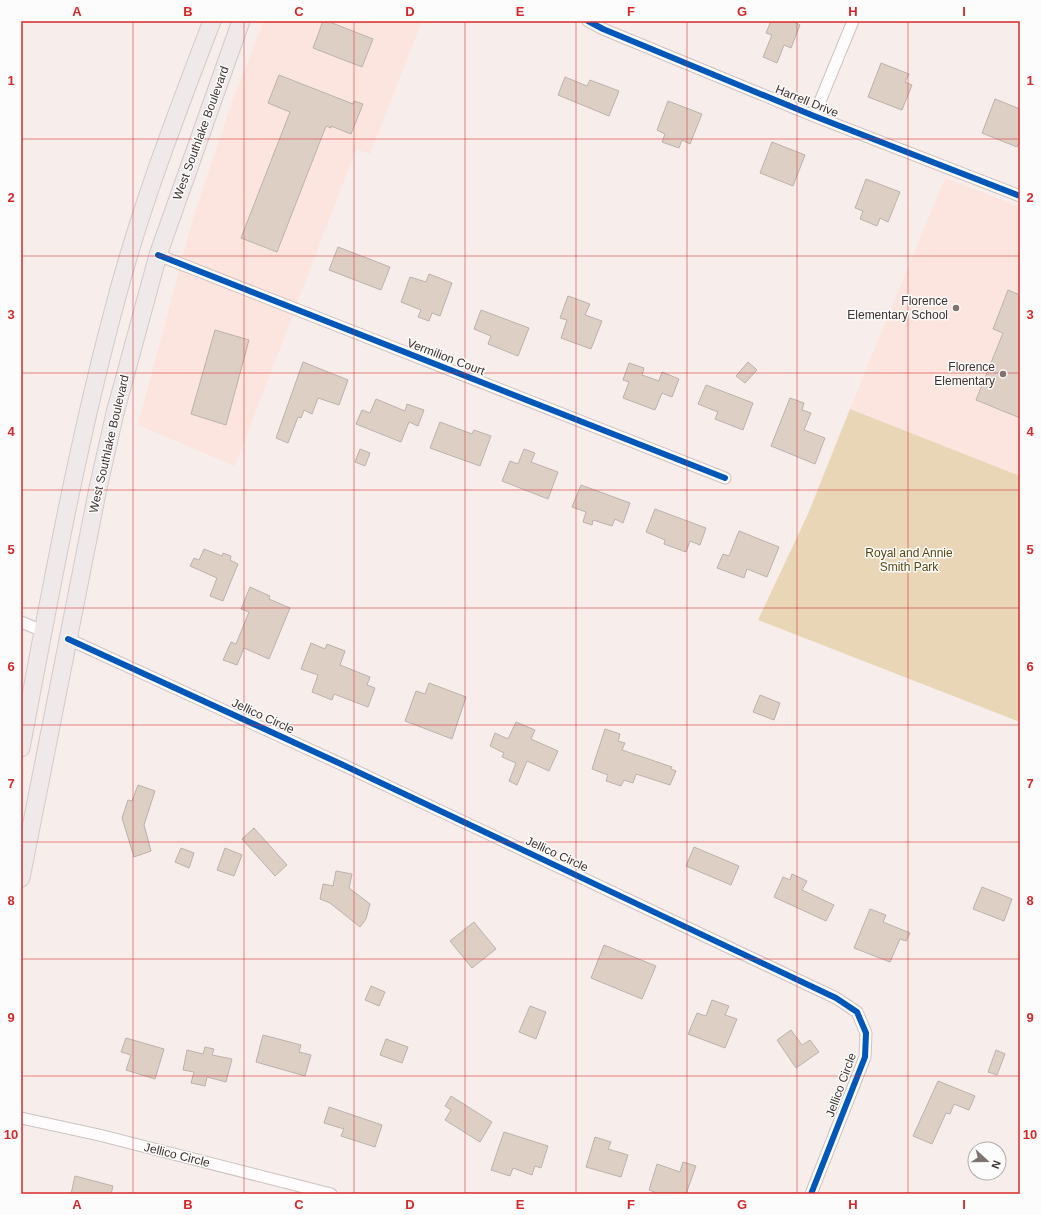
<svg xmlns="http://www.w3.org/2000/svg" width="1041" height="1215" font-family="Helvetica,sans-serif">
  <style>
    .built { fill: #fbe5de }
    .green { fill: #e8d6b6 }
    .building { fill: #decfc5; stroke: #bab2ad }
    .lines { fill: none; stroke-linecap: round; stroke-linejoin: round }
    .minor-casing { stroke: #cdc3c0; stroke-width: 13 }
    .primary-casing { stroke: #d1cbca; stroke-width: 19 }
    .minor { stroke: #fefcfc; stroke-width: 11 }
    .primary { stroke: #f0e9e9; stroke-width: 17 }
    .cycleway-casing { stroke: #fcfcfc; stroke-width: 8 }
    .cycleway { stroke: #0057b8; stroke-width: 6 }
    .grid { fill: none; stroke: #d62828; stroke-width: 1; stroke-opacity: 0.55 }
    .poi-dot { fill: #7e736f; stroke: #fcfcfc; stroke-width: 1.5 }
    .labels { text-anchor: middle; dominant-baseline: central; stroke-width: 3; stroke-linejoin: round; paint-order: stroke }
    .street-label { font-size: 12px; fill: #3d312d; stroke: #fcfcfc }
    .poi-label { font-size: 12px; fill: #3d312d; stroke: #fcfcfc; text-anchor: end }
    .park-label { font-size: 12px; fill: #584510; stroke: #fcfcfc }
    .neatline { fill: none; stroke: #d62828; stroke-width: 1.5 }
    .grid-label { font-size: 13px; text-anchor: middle; font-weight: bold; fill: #d62828 }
  </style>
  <rect width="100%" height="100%" fill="#f7edea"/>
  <path class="built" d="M 264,21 L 422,21 L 370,154 L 356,149 L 235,466 L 138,425 L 194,215 L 234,97 Z
    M 945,178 L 1020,207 L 1020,476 L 850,409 Z"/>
  <path class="green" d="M 850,409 L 1020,476 L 1020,722 L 758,620 L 808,514 Z"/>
  <path class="building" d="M 323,21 L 327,21 L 373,39 L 362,67 L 313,48 Z
    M 771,21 L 797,21 L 796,23 L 800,25 L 791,48 L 784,45 L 777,63 L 763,57 L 772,35 L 766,33 Z
    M 881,63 L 909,74 L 905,82 L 912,85 L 902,110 L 868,97 Z
    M 279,75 L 353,104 L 354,101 L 363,104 L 351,134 L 331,126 L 331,128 L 326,126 L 277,252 L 241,238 L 290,112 L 268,103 Z
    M 565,77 L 587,86 L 590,80 L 619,91 L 609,116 L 558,95 Z
    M 995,99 L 1020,109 L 1020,139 L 1017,147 L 982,133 Z
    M 668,101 L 702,114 L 690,144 L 682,140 L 679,148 L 662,142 L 665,134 L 657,130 Z
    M 772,142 L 805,155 L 793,186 L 760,173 Z
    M 866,179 L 900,192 L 888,222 L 880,218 L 877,226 L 860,219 L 863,211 L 855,208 Z
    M 338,247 L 390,267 L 381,290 L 329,270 Z
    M 429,274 L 452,283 L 440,316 L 432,313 L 429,321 L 418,317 L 421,310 L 401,302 L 410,277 L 426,282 Z
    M 1008,290 L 1020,295 L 1020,418 L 976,400 L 1003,333 L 993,329 Z
    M 568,296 L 590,304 L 585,315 L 602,321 L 591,349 L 561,338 L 567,320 L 560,318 Z
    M 481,310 L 529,328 L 518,356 L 488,344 L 491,336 L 474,329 Z
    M 215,330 L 249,340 L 226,425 L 191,414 Z
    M 303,362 L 348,380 L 339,405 L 318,398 L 312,414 L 304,410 L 301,418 L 298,417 L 288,443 L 276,438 Z
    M 748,362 L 757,370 L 745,383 L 736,376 Z
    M 629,363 L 644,368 L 642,375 L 659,381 L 662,372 L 679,379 L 672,397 L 662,393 L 655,410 L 623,398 L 629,382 L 623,380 Z
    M 706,385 L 753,403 L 743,430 L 715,419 L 718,412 L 698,404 Z
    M 790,398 L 804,403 L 802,410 L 811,413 L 804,430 L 825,438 L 815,464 L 771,446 Z
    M 376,399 L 405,411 L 407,404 L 424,410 L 418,426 L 409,422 L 401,442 L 356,424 L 362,410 L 370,413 Z
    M 440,422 L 472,434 L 474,430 L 491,436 L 480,466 L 430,448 Z
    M 360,449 L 370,453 L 365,466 L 355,462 Z
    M 524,449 L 535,453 L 531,462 L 558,472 L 548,499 L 502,481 L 510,461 L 518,464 Z
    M 581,485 L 630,503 L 623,523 L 615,519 L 612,526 L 593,520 L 592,525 L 583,522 L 586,512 L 572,507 Z
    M 655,509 L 706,528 L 700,545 L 690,541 L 686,552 L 664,544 L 665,540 L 646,532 Z
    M 739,531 L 779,547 L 767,577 L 747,569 L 744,578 L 717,568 L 723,554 L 729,556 Z
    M 204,549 L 222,556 L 223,553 L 231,556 L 230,560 L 238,564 L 223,601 L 210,596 L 217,578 L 190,566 L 194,558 L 199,560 Z
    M 250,587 L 270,596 L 269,599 L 290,608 L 269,659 L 244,648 L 237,665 L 223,660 L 231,642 L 236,644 L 249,612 L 241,609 Z
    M 311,643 L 325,649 L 327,644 L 345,651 L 340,665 L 370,677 L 367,685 L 375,688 L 368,707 L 334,694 L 332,700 L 312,692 L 318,675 L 301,669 Z
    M 429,683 L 466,697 L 452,739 L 405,721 L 416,691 L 425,694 Z
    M 760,695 L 780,703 L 774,720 L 753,712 Z
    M 516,722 L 535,730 L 531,739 L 558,751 L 549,771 L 527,761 L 517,785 L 509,781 L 516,763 L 502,757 L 504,753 L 490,746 L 495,733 L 508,739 Z
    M 605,729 L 620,734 L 618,741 L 625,743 L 622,750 L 672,767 L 671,769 L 676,771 L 670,785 L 636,774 L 633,783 L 624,780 L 621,786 L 606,781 L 608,775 L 592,769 Z
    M 138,785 L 155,791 L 144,825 L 151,851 L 134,857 L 122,818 L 128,800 L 132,801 Z
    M 254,828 L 287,865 L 275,876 L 242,839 Z
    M 694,847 L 739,866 L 731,885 L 686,866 Z
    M 181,848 L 194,853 L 189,868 L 175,862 Z
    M 225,848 L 242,855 L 234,876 L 217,870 Z
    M 336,871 L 352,874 L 349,888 L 370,904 L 366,919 L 360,927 L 330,903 L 320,899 L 323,884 L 333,886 Z
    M 792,874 L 807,881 L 802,890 L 834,905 L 826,921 L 774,897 L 783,877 L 790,880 Z
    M 982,887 L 1012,899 L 1004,921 L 973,909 Z
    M 870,909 L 886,915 L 883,922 L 910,933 L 906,941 L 900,939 L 890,962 L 854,948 Z
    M 474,922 L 496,949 L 472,968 L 450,941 Z
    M 604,945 L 656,966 L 642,999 L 591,978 Z
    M 371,986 L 385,992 L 379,1006 L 365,1000 Z
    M 712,1000 L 729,1006 L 725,1015 L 737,1019 L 725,1048 L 688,1034 L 697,1013 L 706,1016 Z
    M 530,1006 L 546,1012 L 536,1039 L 519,1032 Z
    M 791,1030 L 802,1045 L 810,1040 L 819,1052 L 796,1068 L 777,1040 Z
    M 263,1035 L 301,1045 L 299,1052 L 311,1055 L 305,1076 L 256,1062 Z
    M 126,1038 L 164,1049 L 155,1079 L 126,1070 L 131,1055 L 121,1052 Z
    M 386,1039 L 408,1047 L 402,1063 L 380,1055 Z
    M 205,1047 L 214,1049 L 212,1055 L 232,1059 L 226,1082 L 207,1077 L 205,1086 L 191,1083 L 194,1072 L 183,1070 L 187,1050 L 203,1054 Z
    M 996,1050 L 1005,1054 L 997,1075 L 988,1072 Z
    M 938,1081 L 975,1096 L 969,1110 L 954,1104 L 950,1114 L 946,1113 L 932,1144 L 913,1136 Z
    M 451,1096 L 492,1122 L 480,1142 L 445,1120 L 451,1110 L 445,1106 Z
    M 329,1107 L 382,1125 L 375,1147 L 341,1136 L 344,1129 L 324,1123 Z
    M 504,1132 L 548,1146 L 541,1168 L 535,1166 L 532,1175 L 513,1168 L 510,1176 L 491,1170 Z
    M 595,1137 L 611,1142 L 608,1149 L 628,1155 L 621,1177 L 586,1167 Z
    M 683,1162 L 696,1166 L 686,1194 L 660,1194 L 649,1190 L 657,1164 L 680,1172 Z
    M 75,1176 L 113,1186 L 111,1194 L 71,1194 Z"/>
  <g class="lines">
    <g class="minor-casing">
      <path id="minor" d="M 588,21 L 603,29 L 814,116 L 1020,196
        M 814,116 L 853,21
        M 158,255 L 725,478
        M 21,622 L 43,631
        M 68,639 L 341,764 L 836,998 L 857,1012 L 866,1033 L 865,1057 L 811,1194
        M 21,1118 L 99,1135 L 331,1194"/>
    </g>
    <g class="primary-casing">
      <path id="primary" d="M 21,748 C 50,595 77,443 118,293 C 143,200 178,110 212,21
        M 21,878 L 98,488 L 115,413 L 158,255 L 241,21"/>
    </g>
    <use href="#minor" class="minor"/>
    <use href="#primary" class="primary"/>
    <g class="cycleway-casing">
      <path id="cycleway" d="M 588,21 L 603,29 L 814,116 L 1020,196
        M 158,255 L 725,478
        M 68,639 L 341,764 L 836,998 L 857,1012 L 866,1033 L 865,1057 L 811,1194"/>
    </g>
    <use href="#cycleway" class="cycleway"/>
  </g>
  <path class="grid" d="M 133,21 L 133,1194M 244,21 L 244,1194M 354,21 L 354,1194M 465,21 L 465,1194M 576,21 L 576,1194M 687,21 L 687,1194M 797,21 L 797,1194M 908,21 L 908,1194M 21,139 L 1020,139M 21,256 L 1020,256M 21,373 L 1020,373M 21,490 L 1020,490M 21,608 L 1020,608M 21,725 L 1020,725M 21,842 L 1020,842M 21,959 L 1020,959M 21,1076 L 1020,1076"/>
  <g class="poi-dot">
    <circle cx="956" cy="308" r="4"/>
    <circle cx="1003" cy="374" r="4"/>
  </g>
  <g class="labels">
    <g class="street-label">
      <text transform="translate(807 101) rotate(22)">Harrell Drive</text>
      <text transform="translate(201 133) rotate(-70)">West Southlake Boulevard</text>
      <text transform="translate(446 357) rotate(21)">Vermilion Court</text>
      <text transform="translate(109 444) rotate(-77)">West Southlake Boulevard</text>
      <text transform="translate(263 716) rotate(25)">Jellico Circle</text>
      <text transform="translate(557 854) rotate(25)">Jellico Circle</text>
      <text transform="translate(841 1085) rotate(-70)">Jellico Circle</text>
      <text transform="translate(177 1155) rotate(14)">Jellico Circle</text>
    </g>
    <g class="poi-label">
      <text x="948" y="301">Florence<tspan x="948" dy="14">Elementary School</tspan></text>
      <text x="995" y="367">Florence<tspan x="995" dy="14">Elementary</tspan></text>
    </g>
    <g class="park-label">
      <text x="909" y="553">Royal and Annie<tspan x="909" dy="14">Smith Park</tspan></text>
    </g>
  </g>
  <rect width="1041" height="1215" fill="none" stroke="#fcfcfc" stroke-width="44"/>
  <g transform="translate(987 1161) rotate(111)"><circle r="19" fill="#fcfcfc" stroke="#b0aba9"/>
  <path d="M0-3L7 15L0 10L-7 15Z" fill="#7e736f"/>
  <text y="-6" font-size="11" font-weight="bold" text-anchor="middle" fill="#3d312d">N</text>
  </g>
  <rect x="22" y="22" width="997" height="1171" class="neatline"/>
  <g class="grid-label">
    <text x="77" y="16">A</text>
    <text x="188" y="16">B</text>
    <text x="299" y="16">C</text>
    <text x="410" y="16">D</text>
    <text x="520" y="16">E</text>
    <text x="631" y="16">F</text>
    <text x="742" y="16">G</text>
    <text x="853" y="16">H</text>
    <text x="964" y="16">I</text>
    <text x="11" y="85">1</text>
    <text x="1030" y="85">1</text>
    <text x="11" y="202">2</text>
    <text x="1030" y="202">2</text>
    <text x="11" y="319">3</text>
    <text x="1030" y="319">3</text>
    <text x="11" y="436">4</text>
    <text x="1030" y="436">4</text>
    <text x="11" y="554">5</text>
    <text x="1030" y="554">5</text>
    <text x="11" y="671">6</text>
    <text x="1030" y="671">6</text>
    <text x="11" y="788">7</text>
    <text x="1030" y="788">7</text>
    <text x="11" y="905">8</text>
    <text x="1030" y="905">8</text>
    <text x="11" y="1022">9</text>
    <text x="1030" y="1022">9</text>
    <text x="11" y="1139">10</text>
    <text x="1030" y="1139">10</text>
    <text x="77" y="1209">A</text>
    <text x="188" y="1209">B</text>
    <text x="299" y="1209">C</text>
    <text x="410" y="1209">D</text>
    <text x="520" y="1209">E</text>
    <text x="631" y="1209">F</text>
    <text x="742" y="1209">G</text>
    <text x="853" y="1209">H</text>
    <text x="964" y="1209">I</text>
  </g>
</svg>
